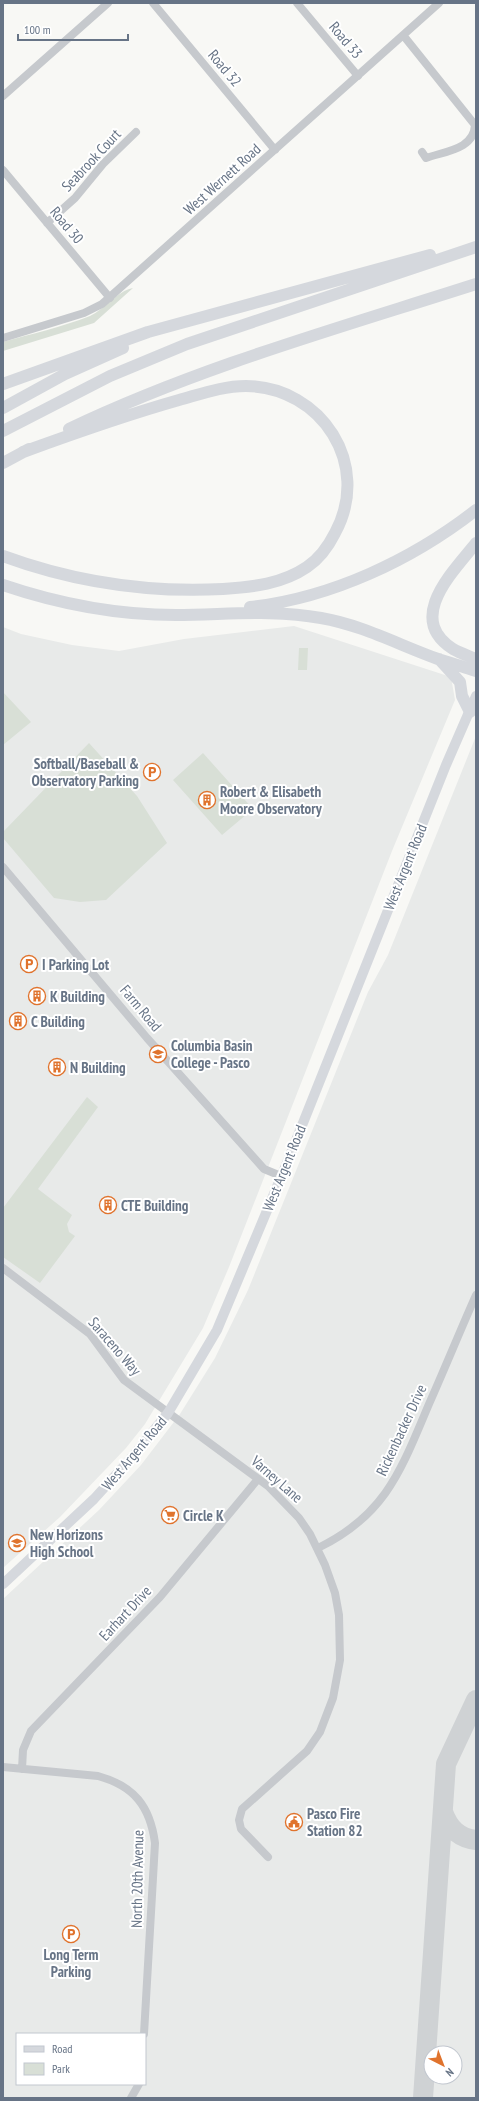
<svg xmlns="http://www.w3.org/2000/svg" width="479" height="2101" font-family="'PT Sans Narrow',sans-serif">
  <style>
    .built { fill: #e8eae9; fill-rule: evenodd }
    .green { fill: #d8dfd6 }
    .lines { fill: none; stroke-linecap: round; stroke-linejoin: round }
    .taxiway { stroke: #cfd2d4; stroke-width: 20 }
    .minor { stroke: #c6c9cd; stroke-width: 8 }
    .major { stroke: #d5d8dd; stroke-width: 10 }
    .highway { stroke: #d5d8dd; stroke-width: 12 }
    .labels { text-anchor: middle; dominant-baseline: central; stroke-width: 4; stroke-linejoin: round; paint-order: stroke }
    .street-label { font-size: 15px; fill: #677486; stroke: #fff }
    .poi-label { font-size: 15px; font-weight: bold; fill: #677486; stroke: #fff; text-anchor: start }
  </style>
  <rect width="100%" height="100%" fill="#f8f8f5"/>
  <path class="built" d="M 294,626 L 451,677 L 455,700 L 392,851 L 229,1267 L 203,1328 L 145,1424 L 126,1448 L 60,1517 L 3,1568 L 3,627 L 21,634 L 72,645 L 119,651 L 184,639 Z
    M 476,736 L 476,2098 L 3,2098 L 3,1599 L 99,1510 L 141,1465 L 180,1414 L 215,1358 L 248,1290 L 368,992 L 388,955 ZM 17,2034 L 145,2034 L 145,2084 L 17,2084 ZM 431,2053 L 455,2053 L 455,2077 L 431,2077 Z"/>
  <path class="green" d="M 133,288 L 94,323 L 3,351 L 3,342 C 31,334 62,327 90,316 C 105,309 117,291 133,288 Z
    M 299,648 L 308,648 L 307,670 L 298,670 Z
    M 3,692 L 31,722 L 3,745 Z
    M 89,743 L 137,796 L 167,843 L 106,900 L 80,902 L 54,898 L 3,838 L 3,832 Z
    M 203,753 L 253,809 L 222,835 L 173,780 Z
    M 87,1097 L 98,1107 L 38,1189 L 72,1215 L 67,1224 L 69,1232 L 75,1236 L 40,1283 L 3,1257 L 3,1208 Z"/>
  <g class="lines">
    <path class="taxiway" d="M 443,1812 C 449,1828 458,1838 476,1840
      M 423,2098 L 446,1764 L 476,1700"/>
    <path class="minor" d="M 153,3 L 275,150
      M 297,3 L 358,76
      M 403,35 L 475,125 C 474,149 446,151 426,158 L 422,152
      M 3,96 L 108,3
      M 3,170 L 110,298
      M 47,223 L 75,198 L 103,164 L 136,132
      M 3,338 L 84,313 L 102,304 L 439,3
      M 3,867 L 147,1038 L 264,1169 L 281,1176
      M 3,1268 L 90,1334 L 124,1380 L 268,1486 L 299,1518 L 310,1534 L 325,1565 L 335,1593 L 339,1615 L 340,1660 L 333,1698 L 320,1732 L 307,1751 L 242,1809 L 239,1820 L 241,1829 L 268,1857
      M 318,1548 C 386,1515 401,1470 429,1404 C 445,1368 460,1331 476,1295
      M 3,1767 L 98,1776 C 134,1786 150,1806 155,1843 L 144,2034
      M 22,1769 L 23,1750 L 31,1731 L 160,1597 L 258,1479
      M 131,2098 L 139,2084"/>
    <path class="major" d="M 3,1584 L 94,1499 L 134,1455 L 168,1413 L 217,1330 L 289,1158 L 446,765 L 476,696"/>
    <path class="highway" d="M 3,384 L 148,332 L 430,255
      M 3,408 L 65,374 L 123,348
      M 69,429 C 199,367 339,328 476,284
      M 3,431 L 110,376 L 187,344 L 476,247
      M 3,463 L 29,449
      M 476,543 C 453,572 405,618 453,649 C 460,653 469,656 476,659
      M 3,556 C 74,582 147,593 223,589 C 253,587 282,584 307,567 C 319,559 329,545 335,533 C 372,465 322,387 246,386 C 223,386 201,394 179,400 C 126,415 75,433 23,452
      M 3,585 C 59,604 116,615 176,615 C 224,615 273,609 321,618 C 362,625 399,645 438,659 C 451,663 464,667 476,671
      M 250,607 C 331,598 412,560 476,510
      M 439,659 L 460,682 L 462,696 L 470,712"/>
  </g>
  <defs>
    <g id="parking-ring" transform="scale(0.9)"><circle r="9.5" fill="#fff" stroke="#e0732d" stroke-width="1.5"/><path d="M-3.5-5.5H1a3.5 3.5 0 0 1 0 7H-1V5.5H-3.5ZM-1-3.4V-.6H.8a1.4 1.4 0 0 0 0-2.8Z" fill="#e0732d"/></g>
    <g id="building-ring" transform="scale(0.9)"><circle r="9.5" fill="#fff" stroke="#e0732d" stroke-width="1.5"/><path d="M-4-6H4V6H1V3H-1V6H-4ZM-2.5-4.3h1.7v1.8h-1.7ZM.8-4.3h1.7v1.8H.8ZM-2.5-1h1.7V.8h-1.7ZM.8-1h1.7V.8H.8Z" fill="#e0732d"/></g>
    <g id="university-ring" transform="scale(0.9)"><circle r="9.5" fill="#fff" stroke="#e0732d" stroke-width="1.5"/><path d="M0-5L7-2L0 1L-7-2ZM-4 1L0 2.5L4 1V4Q0 6-4 4Z" fill="#e0732d"/></g>
    <g id="supermarket-ring" transform="scale(0.9)"><circle r="9.5" fill="#fff" stroke="#e0732d" stroke-width="1.5"/><path d="M-6-5.5h2.5l.6 2H6L4.5 2H-2.5L-4.4-4H-6ZM-1.5 3.2a1.3 1.3 0 1 0 .1 0ZM3 3.2a1.3 1.3 0 1 0 .1 0Z" fill="#e0732d"/></g>
    <g id="school-ring" transform="scale(0.9)"><circle r="9.5" fill="#fff" stroke="#e0732d" stroke-width="1.5"/><path d="M0-5L7-2L0 1L-7-2ZM-4 1L0 2.5L4 1V4Q0 6-4 4Z" fill="#e0732d"/></g>
    <g id="civic-ring" transform="scale(0.9)"><circle r="9.5" fill="#fff" stroke="#e0732d" stroke-width="1.5"/><path d="M-.6-6.5H3V-4.5H.6V-3L4-1V1h2V6H-6V1h2V-1L-.6-3ZM-1.2 2.5V6h2.4V2.5Z" fill="#e0732d"/></g>
  </defs>
  <g fill-rule="evenodd">
    <use href="#parking-ring" x="152" y="772"/>
    <use href="#building-ring" x="207" y="800"/>
    <use href="#parking-ring" x="29" y="964"/>
    <use href="#building-ring" x="37" y="996"/>
    <use href="#building-ring" x="18" y="1021"/>
    <use href="#university-ring" x="158" y="1054"/>
    <use href="#building-ring" x="57" y="1067"/>
    <use href="#building-ring" x="108" y="1205"/>
    <use href="#supermarket-ring" x="170" y="1515"/>
    <use href="#school-ring" x="17" y="1543"/>
    <use href="#civic-ring" x="294" y="1822"/>
    <use href="#parking-ring" x="71" y="1934"/>
  </g>
  <g class="labels">
    <g class="street-label">
      <text transform="translate(346 40) rotate(50)">Road 33</text>
      <text transform="translate(225 68) rotate(50)">Road 32</text>
      <text transform="translate(91 160) rotate(-47)">Seabrook Court</text>
      <text transform="translate(222 179) rotate(-42)">West Wernett Road</text>
      <text transform="translate(67 225) rotate(50)">Road 30</text>
      <text transform="translate(405 867) rotate(-68)">West Argent Road</text>
      <text transform="translate(141 1008) rotate(50)">Farm Road</text>
      <text transform="translate(284 1168) rotate(-68)">West Argent Road</text>
      <text transform="translate(115 1346) rotate(49)">Saraceno Way</text>
      <text transform="translate(401 1430) rotate(-65)">Rickenbacker Drive</text>
      <text transform="translate(134 1453) rotate(-50)">West Argent Road</text>
      <text transform="translate(277 1479) rotate(41)">Varney Lane</text>
      <text transform="translate(125 1613) rotate(-47)">Earhart Drive</text>
      <text transform="translate(137 1879) rotate(-89)">North 20th Avenue</text>
    </g>
    <g class="poi-label">
      <text x="139" y="763" text-anchor="end">Softball/Baseball &amp;<tspan x="139" dy="17">Observatory Parking</tspan></text>
      <text x="220" y="791">Robert &amp; Elisabeth<tspan x="220" dy="17">Moore Observatory</tspan></text>
      <text x="42" y="964">I Parking Lot</text>
      <text x="50" y="996">K Building</text>
      <text x="31" y="1021">C Building</text>
      <text x="171" y="1045">Columbia Basin<tspan x="171" dy="17">College - Pasco</tspan></text>
      <text x="70" y="1067">N Building</text>
      <text x="121" y="1205">CTE Building</text>
      <text x="183" y="1515">Circle K</text>
      <text x="30" y="1534">New Horizons<tspan x="30" dy="17">High School</tspan></text>
      <text x="307" y="1813">Pasco Fire<tspan x="307" dy="17">Station 82</tspan></text>
      <text x="71" y="1954" text-anchor="middle">Long Term<tspan x="71" dy="17">Parking</tspan></text>
    </g>
  </g>
  <rect width="479" height="2101" fill="none" stroke="#677486" stroke-width="8"/>
  <rect x="16" y="2033" width="130" height="52" fill="#ffffff" stroke="#c2c7cf"/>
  <rect x="24" y="2046" width="20" height="6" fill="#d5d8dd" stroke="#c2c7cf"/>
  <text x="52" y="2053" font-size="12" fill="#677486">Road</text>
  <rect x="24" y="2063" width="20" height="12" fill="#d8dfd6" stroke="#c2c7cf"/>
  <text x="52" y="2073" font-size="12" fill="#677486">Park</text>
  <g transform="translate(443 2065) rotate(138)"><circle r="19" fill="#ffffff" stroke="#c2c7cf"/>
  <path d="M0-3L7 15L0 10L-7 15Z" fill="#e0732d"/>
  <text y="-6" font-size="11" font-weight="bold" text-anchor="middle" fill="#677486">N</text>
  </g>
  <path d="M18 34v6h110v-6" fill="none" stroke="#677486" stroke-width="2"/>
  <text x="24" y="34" font-size="12" fill="#677486" stroke="#ffffff" stroke-width="3" paint-order="stroke">100 m</text>
</svg>
